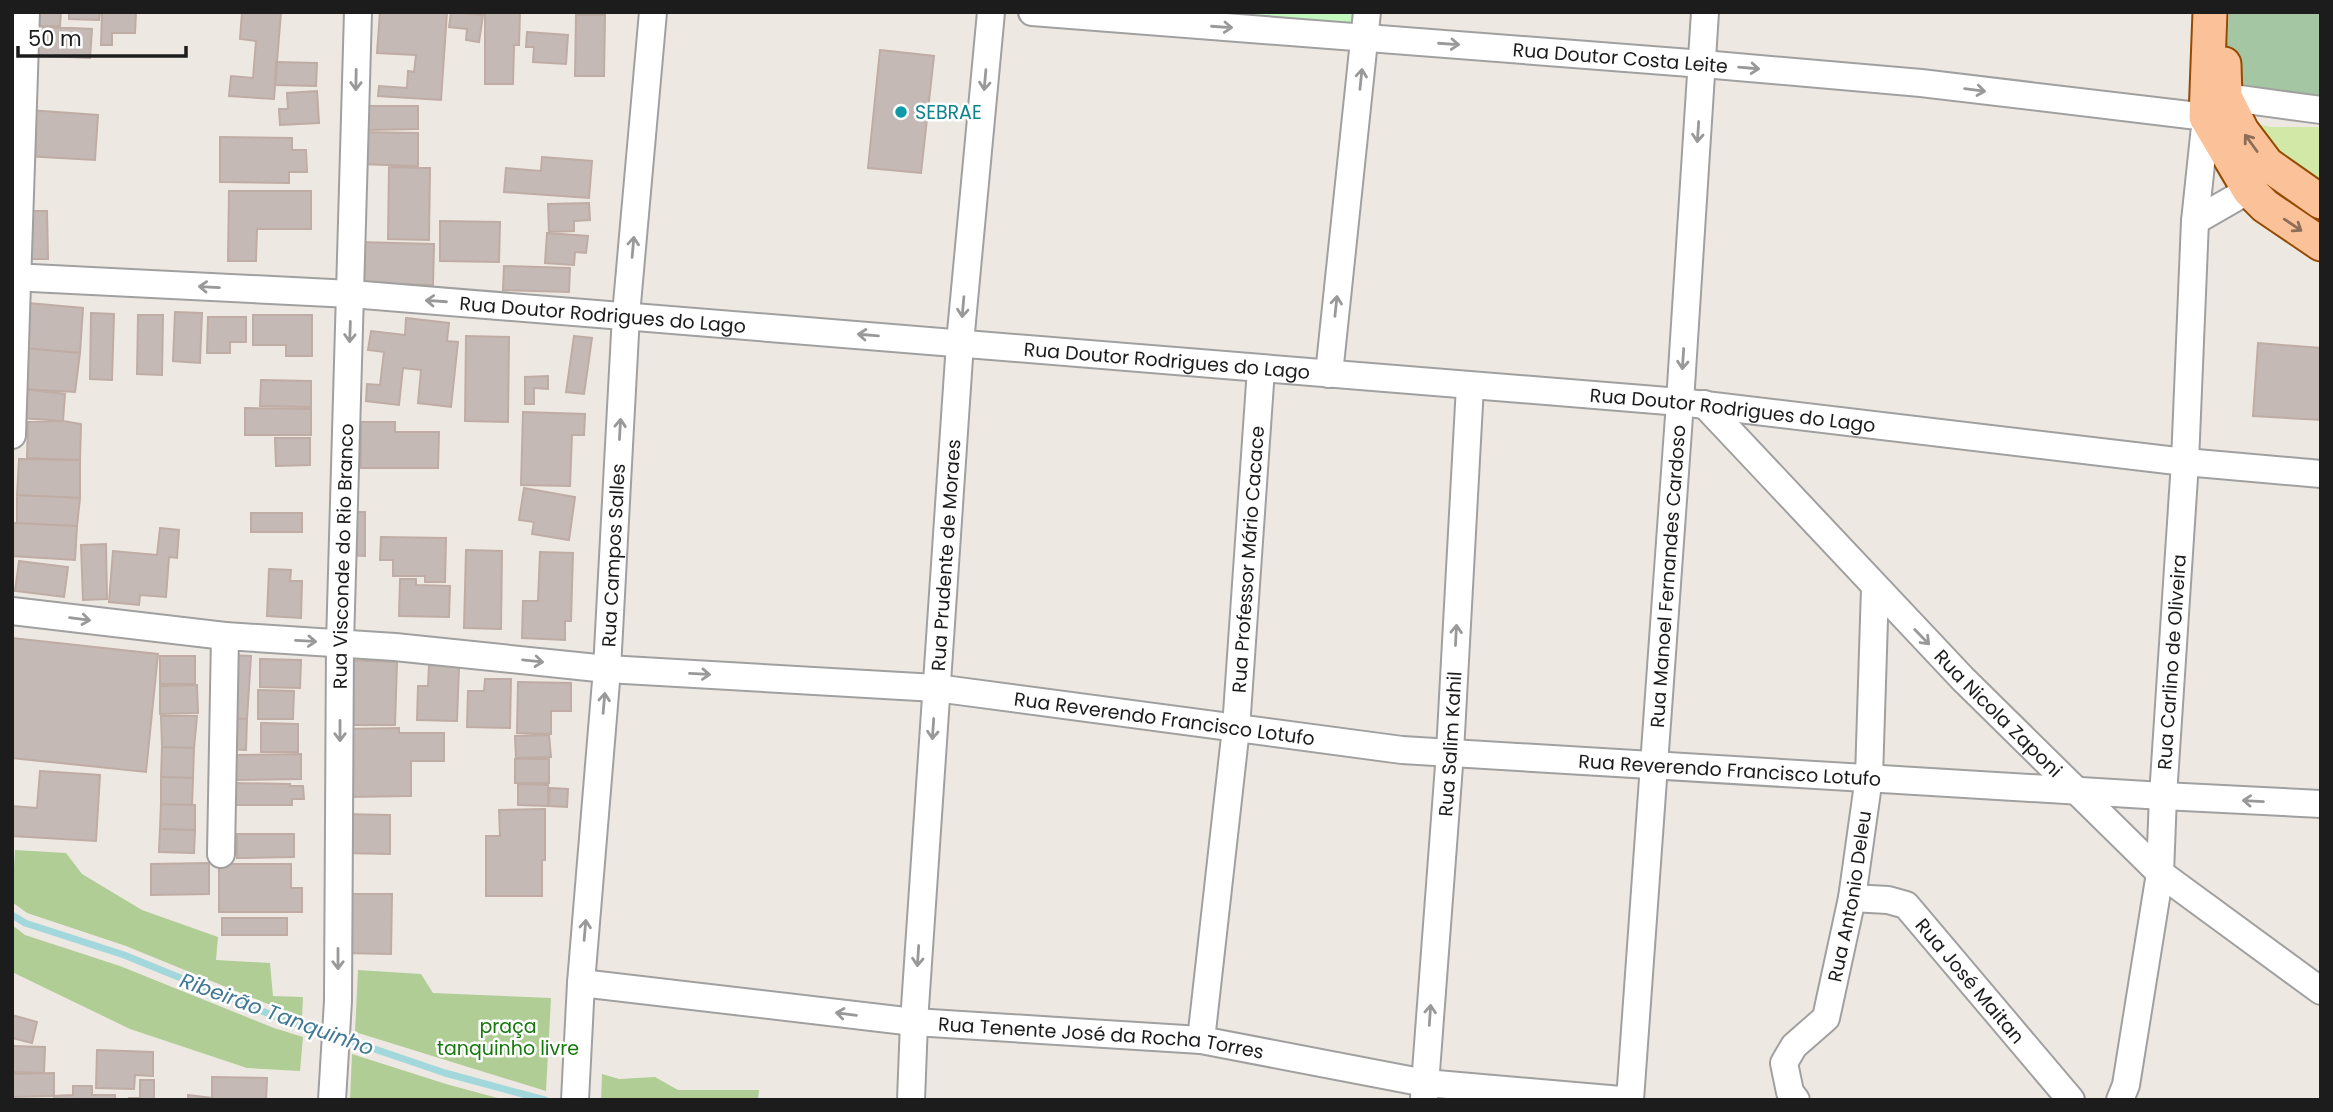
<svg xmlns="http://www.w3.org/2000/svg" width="2333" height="1112" font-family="Poppins,sans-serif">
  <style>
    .grass { fill: #d2e8a7 }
    .forest { fill: #b0cd96 }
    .cemetery { fill: #a4c6a3 }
    .park { fill: #c3f9be }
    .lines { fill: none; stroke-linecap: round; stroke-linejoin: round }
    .stream { stroke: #a2d8dc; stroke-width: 7 }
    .building { fill: #c5b9b5; stroke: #bfaca4; stroke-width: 2 }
    .minor-casing { stroke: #a0a0a0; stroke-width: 30 }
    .major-casing { stroke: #944b01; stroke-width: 37 }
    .minor { stroke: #fff; stroke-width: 26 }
    .major { stroke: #fbc199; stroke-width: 33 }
    .oneway { stroke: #999 }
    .oneway2 { stroke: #8c6e5a }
    .culture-dot { fill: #0f9aa8; stroke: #fff; stroke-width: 2.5 }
    .labels { text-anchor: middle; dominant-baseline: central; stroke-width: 5; stroke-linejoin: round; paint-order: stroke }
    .street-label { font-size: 19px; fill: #1c1c1c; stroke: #fff }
    .culture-label { font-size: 19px; fill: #0d838f; stroke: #fff; text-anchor: start }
    .park-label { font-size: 19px; fill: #15790c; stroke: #fff }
    .water-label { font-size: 21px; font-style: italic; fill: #417894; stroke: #fff }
  </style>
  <rect width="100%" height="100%" fill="#eee8e2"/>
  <path class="grass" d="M 2244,120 L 2270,127 L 2321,127 L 2321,192 Z"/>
  <path class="forest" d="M 15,850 L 66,853 L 82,874 L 142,910 L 218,937 L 216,960 L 270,963 L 273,996 L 303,997 L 302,1018 L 126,946 L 27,913 L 12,902 Z
    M 12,925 L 25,935 L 120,966 L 274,1028 L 303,1037 L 300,1071 L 247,1068 L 130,1029 L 12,972 Z
    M 358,970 L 421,974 L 433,993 L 551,998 L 546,1091 L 355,1032 Z
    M 352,1054 L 446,1084 L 505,1100 L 350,1100 Z
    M 602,1074 L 619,1079 L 655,1077 L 678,1090 L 759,1090 L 758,1100 L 601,1100 Z"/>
  <path class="cemetery" d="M 2229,12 L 2321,12 L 2321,99 L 2241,93 L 2225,74 Z"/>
  <path class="park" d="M 1100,12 L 1359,12 L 1358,25 Z"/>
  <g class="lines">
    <path class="stream" d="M 12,915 L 25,923 L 124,955 L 277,1017 L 330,1035
      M 342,1038 L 445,1073 L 545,1100"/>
  </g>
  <path class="building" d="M 29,12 L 61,12 L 60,26 L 28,26 Z
    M 69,12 L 100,12 L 99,20 L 69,19 Z
    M 102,12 L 136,12 L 135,33 L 112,33 L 112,45 L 101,45 Z
    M 242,12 L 281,12 L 274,99 L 229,96 L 231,76 L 253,78 L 256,41 L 240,39 Z
    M 380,12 L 447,12 L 441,100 L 378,96 L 379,86 L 407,88 L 408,71 L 414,72 L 416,55 L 377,53 Z
    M 451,12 L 483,15 L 479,42 L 466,40 L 467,29 L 449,27 Z
    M 485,12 L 520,12 L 519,45 L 514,45 L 513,84 L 485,84 Z
    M 576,15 L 605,15 L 604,76 L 575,76 Z
    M 26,26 L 92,29 L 90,58 L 25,55 Z
    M 527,32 L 568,35 L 566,64 L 533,62 L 534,47 L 526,47 Z
    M 880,50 L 934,56 L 921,173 L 868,168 Z
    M 276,62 L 317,63 L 316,86 L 275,85 Z
    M 317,91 L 319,123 L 280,125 L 279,109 L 288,109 L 287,93 Z
    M 368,106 L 418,106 L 418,129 L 368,130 Z
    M 28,110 L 98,115 L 95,160 L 25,156 Z
    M 358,132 L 418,133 L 418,166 L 357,164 Z
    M 220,137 L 292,138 L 292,150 L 306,150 L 307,172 L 289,172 L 289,183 L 220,182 Z
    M 542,157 L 592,161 L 589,198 L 504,192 L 506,168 L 541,171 Z
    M 389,167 L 430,168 L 429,240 L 388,239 Z
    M 229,191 L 311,191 L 311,229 L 257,229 L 256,261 L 228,261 Z
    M 589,203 L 590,220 L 574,221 L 574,231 L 549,232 L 548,204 Z
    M 23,211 L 47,211 L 48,259 L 24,259 Z
    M 440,221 L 500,222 L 499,262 L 440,261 Z
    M 547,233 L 588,236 L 586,253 L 575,252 L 574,265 L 545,263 Z
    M 359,242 L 434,244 L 433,285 L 358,283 Z
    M 504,266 L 570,268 L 569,292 L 503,290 Z
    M 28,303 L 83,308 L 80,353 L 25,348 Z
    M 175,312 L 202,313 L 200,363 L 173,361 Z
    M 91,313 L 114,314 L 112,380 L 90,379 Z
    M 138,315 L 163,315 L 162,375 L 137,374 Z
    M 253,315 L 312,315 L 312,356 L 286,356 L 286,345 L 253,345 Z
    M 208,317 L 246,317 L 246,342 L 230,342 L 230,353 L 207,353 Z
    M 406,318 L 449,323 L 447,341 L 458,342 L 451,407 L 418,403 L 421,370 L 403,368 L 399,405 L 366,401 L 367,384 L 380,385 L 384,352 L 368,350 L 371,331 L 405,335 Z
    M 466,336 L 509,337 L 508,422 L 465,421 Z
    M 574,336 L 592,338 L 584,394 L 566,392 Z
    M 2258,343 L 2321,348 L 2321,420 L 2253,416 Z
    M 25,348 L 80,353 L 75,392 L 23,389 Z
    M 548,376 L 548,389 L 534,388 L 534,404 L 525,404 L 525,377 Z
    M 261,380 L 311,381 L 311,407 L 260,406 Z
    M 23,389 L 65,394 L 63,421 L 20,418 Z
    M 245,408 L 311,409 L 311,435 L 245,435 Z
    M 523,412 L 585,414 L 584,435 L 572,435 L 570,486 L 521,485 Z
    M 63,421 L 81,424 L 80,460 L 27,458 L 28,422 Z
    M 361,422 L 395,422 L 395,432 L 439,432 L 438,468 L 361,468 Z
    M 275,438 L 310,438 L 310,465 L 276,466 Z
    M 19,459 L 80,460 L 80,498 L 17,495 Z
    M 524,488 L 575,497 L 569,540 L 532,534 L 534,522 L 519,520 Z
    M 17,495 L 80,498 L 77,526 L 17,523 Z
    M 347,512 L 365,512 L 365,556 L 345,555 Z
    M 251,513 L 302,513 L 302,532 L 251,532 Z
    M 12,523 L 77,526 L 75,560 L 12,556 Z
    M 160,528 L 179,530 L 177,558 L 169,557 L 166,597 L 140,595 L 139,605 L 109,602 L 113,551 L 157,555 Z
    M 381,537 L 446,538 L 445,582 L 425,582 L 425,576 L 393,576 L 393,560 L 380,560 Z
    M 106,544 L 107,599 L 83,600 L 81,545 Z
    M 466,550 L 502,551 L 501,629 L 464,628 Z
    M 540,552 L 573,553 L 571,621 L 565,621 L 565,640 L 522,638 L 523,601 L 538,601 Z
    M 19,561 L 68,567 L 64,597 L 15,591 Z
    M 269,569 L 291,570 L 290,581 L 302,581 L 301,618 L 267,616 Z
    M 400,579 L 416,579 L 416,585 L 450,586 L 449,617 L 399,616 Z
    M 12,638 L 158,654 L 146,772 L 12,758 Z
    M 230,655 L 251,656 L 247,719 L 226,718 Z
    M 160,656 L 195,656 L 195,684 L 160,684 Z
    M 260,659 L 301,660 L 300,688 L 260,687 Z
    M 346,660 L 397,662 L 395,725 L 344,725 Z
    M 429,665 L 459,667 L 457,721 L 417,720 L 418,686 L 428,686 Z
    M 485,679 L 511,679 L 510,728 L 467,727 L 468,691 L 484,691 Z
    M 518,682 L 571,683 L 571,711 L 551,711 L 551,734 L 517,733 Z
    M 197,685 L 198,713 L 160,714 L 160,686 Z
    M 258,690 L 294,691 L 293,719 L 258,719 Z
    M 161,716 L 197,716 L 194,748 L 162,747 Z
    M 226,718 L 247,719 L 246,750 L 225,749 Z
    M 261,723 L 298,724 L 298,752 L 261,752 Z
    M 399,728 L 399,733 L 444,733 L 444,761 L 411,761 L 411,796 L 348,797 L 344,729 Z
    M 549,735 L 551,757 L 516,758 L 515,736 Z
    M 162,747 L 194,748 L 193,778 L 161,777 Z
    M 301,754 L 301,779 L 235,780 L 235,755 Z
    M 515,759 L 549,759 L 549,783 L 515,783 Z
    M 40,771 L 100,775 L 96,841 L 12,836 L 12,806 L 37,808 Z
    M 161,777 L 193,778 L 192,805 L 161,804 Z
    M 235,783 L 290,784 L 290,786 L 303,786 L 304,799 L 292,799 L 292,805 L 235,805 Z
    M 518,784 L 548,785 L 548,806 L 518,805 Z
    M 550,788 L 568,789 L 567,807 L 549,806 Z
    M 161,804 L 195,805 L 195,830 L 160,829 Z
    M 545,809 L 545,860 L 542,860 L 542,896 L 486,896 L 486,836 L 500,836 L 499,810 Z
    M 341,814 L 390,815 L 390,854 L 340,853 Z
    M 160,829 L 195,830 L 194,853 L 159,852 Z
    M 237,834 L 294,834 L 294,857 L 237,858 Z
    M 209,863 L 209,894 L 151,895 L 151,864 Z
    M 219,864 L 291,864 L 291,888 L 302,888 L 302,912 L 219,912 Z
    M 344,894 L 392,894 L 391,954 L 343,953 Z
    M 222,918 L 287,918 L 287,935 L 222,935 Z
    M 12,1015 L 37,1022 L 32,1043 L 12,1038 Z
    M 12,1046 L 45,1047 L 44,1073 L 12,1072 Z
    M 97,1050 L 153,1052 L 153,1076 L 135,1075 L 134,1089 L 96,1088 Z
    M 54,1073 L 54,1096 L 12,1097 L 12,1074 Z
    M 212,1077 L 267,1078 L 266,1100 L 212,1100 Z
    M 140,1080 L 154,1080 L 154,1100 L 129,1100 L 129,1098 L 140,1098 Z
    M 73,1086 L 92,1086 L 92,1095 L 115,1095 L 115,1100 L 54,1100 L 54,1096 L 73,1095 Z
    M 188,1095 L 212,1098 L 212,1100 L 188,1100 Z"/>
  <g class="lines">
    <g class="minor-casing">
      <g id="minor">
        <path id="s1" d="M 1032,12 L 1703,64 L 1921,83 L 2206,117 L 2195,221 L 2185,462 L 2163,796 L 2160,873 L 2126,1085 L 2120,1100"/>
        <path d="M 2225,97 L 2321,110"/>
        <path d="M 2195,221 L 2249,190"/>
        <path id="s2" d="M 12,277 L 351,294 L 1680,402 L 2185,462 L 2321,474"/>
        <path d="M 1329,374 L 1367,12"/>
        <path id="s3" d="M 1704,404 L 1963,679 L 2160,873 L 2321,991"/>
        <path d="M 12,435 L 26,12"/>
        <path id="s4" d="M 12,611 L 225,636 L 395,647 L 607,669 L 936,688 L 1402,750 L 2163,796 L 2321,804"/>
        <path d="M 221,854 L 225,636"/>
        <path id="s5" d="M 1852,898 L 1888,900 L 1906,905 L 2071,1100"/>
        <path id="s6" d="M 581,983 L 914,1022 L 1201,1040 L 1425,1083 L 1621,1100"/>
        <path id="s7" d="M 1201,1040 L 1236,728 L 1261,369"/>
        <path id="s8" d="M 1424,1098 L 1450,752 L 1470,386"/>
        <path id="s9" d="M 332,1100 L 338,1001 L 340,643 L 358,12"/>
        <path id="s10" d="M 575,1100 L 581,983 L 607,669 L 626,315 L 653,12"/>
        <path id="s11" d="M 911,1100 L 914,1022 L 960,343 L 991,12"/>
        <path id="s12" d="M 1630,1100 L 1680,402 L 1705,12"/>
        <path id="s13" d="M 1796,1100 L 1790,1092 L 1784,1063 L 1794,1046 L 1826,1018 L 1852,898 L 1869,777 L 1875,588"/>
      </g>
    </g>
    <g class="major-casing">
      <path id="major" d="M 2210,12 L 2206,117 L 2249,190 L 2265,206 L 2321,244
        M 2224,64 L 2225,97 L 2242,131 L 2267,164 L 2321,202"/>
    </g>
    <use href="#minor" class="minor"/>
    <use href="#major" class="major"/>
  </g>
  <defs><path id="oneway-shaft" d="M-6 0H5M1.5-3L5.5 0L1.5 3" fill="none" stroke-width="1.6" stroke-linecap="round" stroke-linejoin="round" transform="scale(1.75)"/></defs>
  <g class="oneway">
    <use href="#oneway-shaft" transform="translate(1222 27) rotate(4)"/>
    <use href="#oneway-shaft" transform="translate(1449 44) rotate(4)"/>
    <use href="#oneway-shaft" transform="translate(1749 68) rotate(5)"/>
    <use href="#oneway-shaft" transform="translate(1361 79) rotate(-84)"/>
    <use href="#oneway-shaft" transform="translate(356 80) rotate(91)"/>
    <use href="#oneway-shaft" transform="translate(985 80) rotate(95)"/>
    <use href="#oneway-shaft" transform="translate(1975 90) rotate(7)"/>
    <use href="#oneway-shaft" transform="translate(1698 132) rotate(94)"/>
    <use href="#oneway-shaft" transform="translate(633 247) rotate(-85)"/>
    <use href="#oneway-shaft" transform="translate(209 287) rotate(-177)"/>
    <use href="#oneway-shaft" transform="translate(436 301) rotate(-176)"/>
    <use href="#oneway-shaft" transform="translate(1336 306) rotate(-84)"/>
    <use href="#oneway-shaft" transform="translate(963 307) rotate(95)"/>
    <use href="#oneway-shaft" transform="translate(350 332) rotate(92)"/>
    <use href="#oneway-shaft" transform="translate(868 335) rotate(-175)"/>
    <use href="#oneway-shaft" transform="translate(1683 359) rotate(94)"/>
    <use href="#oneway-shaft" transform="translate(620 429) rotate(-87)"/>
    <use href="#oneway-shaft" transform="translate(80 619) rotate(7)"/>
    <use href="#oneway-shaft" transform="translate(1456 635) rotate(-87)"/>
    <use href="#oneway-shaft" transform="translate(1922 637) rotate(46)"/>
    <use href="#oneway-shaft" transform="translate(306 641) rotate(3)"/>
    <use href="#oneway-shaft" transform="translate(533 661) rotate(6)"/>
    <use href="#oneway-shaft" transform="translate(700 674) rotate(3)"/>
    <use href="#oneway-shaft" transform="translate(604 703) rotate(-85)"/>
    <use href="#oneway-shaft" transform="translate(933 729) rotate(94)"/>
    <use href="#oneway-shaft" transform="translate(340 731) rotate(90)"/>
    <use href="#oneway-shaft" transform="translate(2253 801) rotate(-177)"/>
    <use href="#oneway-shaft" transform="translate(585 930) rotate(-85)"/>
    <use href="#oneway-shaft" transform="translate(918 956) rotate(94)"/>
    <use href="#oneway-shaft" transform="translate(338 959) rotate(90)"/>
    <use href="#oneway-shaft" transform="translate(846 1014) rotate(-173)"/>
    <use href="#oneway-shaft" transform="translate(1430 1015) rotate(-86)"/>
  </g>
  <g class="oneway2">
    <use href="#oneway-shaft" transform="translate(2251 143) rotate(-126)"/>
    <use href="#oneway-shaft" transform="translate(2293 225) rotate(34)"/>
  </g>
  <circle class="culture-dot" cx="901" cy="112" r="7"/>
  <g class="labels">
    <g class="street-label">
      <text stroke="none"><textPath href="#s1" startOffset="590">Rua Doutor Costa Leite</textPath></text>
      <text stroke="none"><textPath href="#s2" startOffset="592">Rua Doutor Rodrigues do Lago</textPath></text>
      <text stroke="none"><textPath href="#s2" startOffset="1158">Rua Doutor Rodrigues do Lago</textPath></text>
      <text stroke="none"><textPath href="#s2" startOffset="1726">Rua Doutor Rodrigues do Lago</textPath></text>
      <text stroke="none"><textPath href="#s9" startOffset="544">Rua Visconde do Rio Branco</textPath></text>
      <text stroke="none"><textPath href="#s10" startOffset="546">Rua Campos Salles</textPath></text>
      <text stroke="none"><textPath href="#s11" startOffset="546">Rua Prudente de Moraes</textPath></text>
      <text stroke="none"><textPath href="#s7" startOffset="483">Rua Professor Mário Cacace</textPath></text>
      <text stroke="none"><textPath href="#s12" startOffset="525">Rua Manoel Fernandes Cardoso</textPath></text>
      <text transform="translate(2172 662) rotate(-86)">Rua Carlino de Oliveira</text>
      <text stroke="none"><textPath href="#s3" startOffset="427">Rua Nicola Zaponi</textPath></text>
      <text stroke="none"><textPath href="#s4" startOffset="1158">Rua Reverendo Francisco Lotufo</textPath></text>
      <text stroke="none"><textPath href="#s8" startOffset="355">Rua Salim Kahil</textPath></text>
      <text stroke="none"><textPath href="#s4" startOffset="1726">Rua Reverendo Francisco Lotufo</textPath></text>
      <text stroke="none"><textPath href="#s13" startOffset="226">Rua Antonio Deleu</textPath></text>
      <text stroke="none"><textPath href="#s5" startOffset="154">Rua José Maitan</textPath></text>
      <text stroke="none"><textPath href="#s6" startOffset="523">Rua Tenente José da Rocha Torres</textPath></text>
    </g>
    <g class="culture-label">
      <text x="915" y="112">SEBRAE</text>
    </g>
    <g class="park-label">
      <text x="508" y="1026">praça<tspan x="508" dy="22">tanquinho livre</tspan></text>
    </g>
    <g class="water-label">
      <text transform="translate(277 1014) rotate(20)">Ribeirão Tanquinho</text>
    </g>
  </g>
  <rect width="2333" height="1112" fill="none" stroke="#1c1c1c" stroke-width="28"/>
  <path d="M18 46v10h168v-10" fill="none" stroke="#1c1c1c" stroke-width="3.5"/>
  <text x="28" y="46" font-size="21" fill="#1c1c1c" stroke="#ffffff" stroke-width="5" paint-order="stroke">50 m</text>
</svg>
